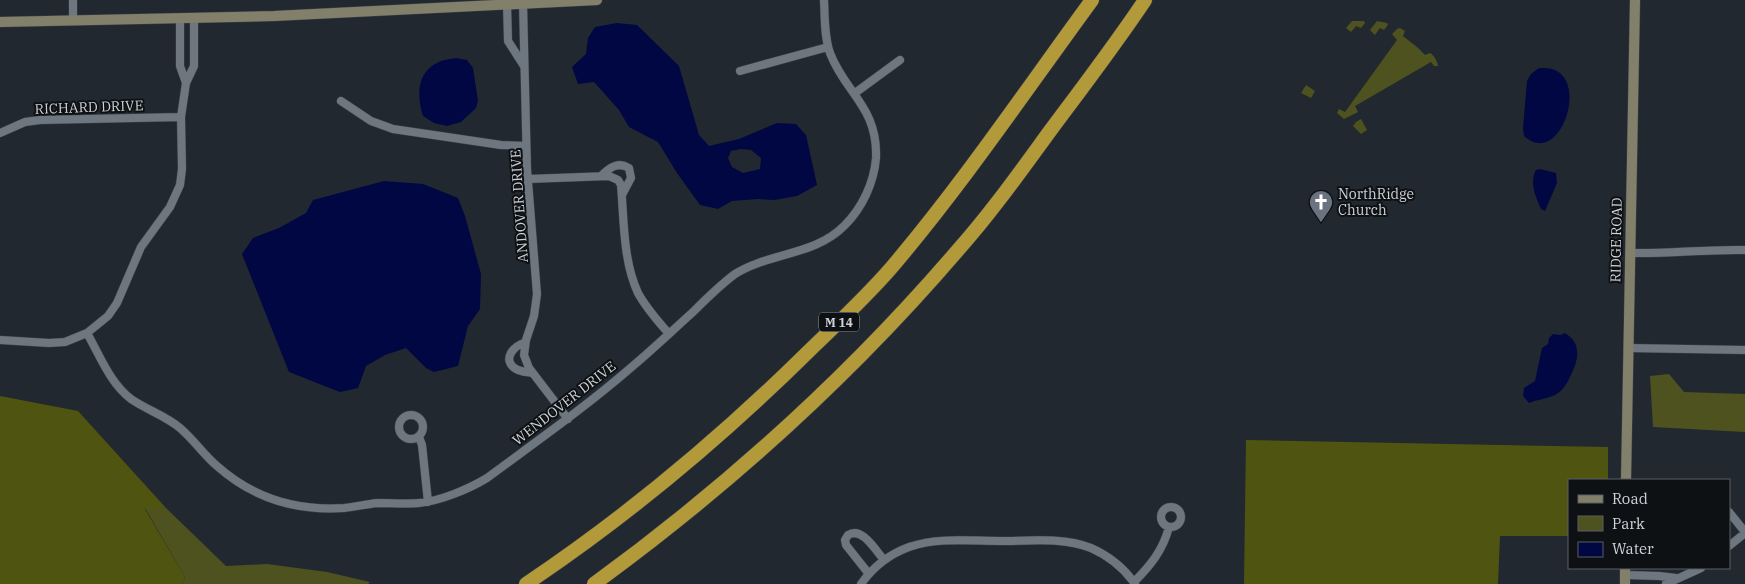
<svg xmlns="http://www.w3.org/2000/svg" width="1745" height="584" font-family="'IBM Plex Serif',serif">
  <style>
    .green { fill: #4d521f }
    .forest { fill: #4f5511 }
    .water { fill: #000742; fill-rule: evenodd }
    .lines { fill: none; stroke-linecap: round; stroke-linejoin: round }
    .street-casing { stroke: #3e4349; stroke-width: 9 }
    .secondary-casing { stroke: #3e4349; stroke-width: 11 }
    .highway-casing { stroke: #3e4349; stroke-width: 15 }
    .street { stroke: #6e767f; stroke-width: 8 }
    .secondary { stroke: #82806a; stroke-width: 10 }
    .highway { stroke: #b2993a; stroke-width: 14 }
    .labels { text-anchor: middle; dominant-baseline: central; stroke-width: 4; stroke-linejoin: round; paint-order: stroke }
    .shield { fill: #0e1114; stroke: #94989c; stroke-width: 1 }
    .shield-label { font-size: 12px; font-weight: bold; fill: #ced2d7 }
    .street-label { font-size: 14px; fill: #ced2d7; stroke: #0e1114 }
    .poi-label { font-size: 14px; fill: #ced2d7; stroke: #0e1114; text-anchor: start }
  </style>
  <rect width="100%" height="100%" fill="#22282f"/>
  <path class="green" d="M 1352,21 L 1364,21 L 1365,23 L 1361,28 L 1356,26 L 1351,32 L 1346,28 Z
    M 1377,21 L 1387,23 L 1388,25 L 1384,30 L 1380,28 L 1375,35 L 1370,30 Z
    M 1400,28 L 1405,31 L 1403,36 L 1417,47 L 1425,55 L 1430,53 C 1433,54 1438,62 1438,66 L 1434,66 L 1431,62 L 1355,106 L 1358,112 L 1344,119 L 1337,113 L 1339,109 L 1345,112 L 1397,40 L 1392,34 L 1397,29 Z
    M 1306,85 L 1315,91 L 1311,98 L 1301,93 Z
    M 1361,119 L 1367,130 L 1361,134 L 1353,126 L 1356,122 Z
    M 1669,374 L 1684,392 L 1745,394 L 1745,432 L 1653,427 L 1650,376 Z
    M 145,508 L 166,508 L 226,566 L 267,564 L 327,572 L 370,582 L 368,584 L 182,584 L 185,577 Z"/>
  <path class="forest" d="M 0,396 L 78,411 L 166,508 L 145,509 L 185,577 L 182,584 L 0,584 Z
    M 1246,440 L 1608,447 L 1608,480 L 1569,480 L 1569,536 L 1500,536 L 1498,584 L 1244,584 Z"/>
  <path class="water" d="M 617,23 L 637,25 L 679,66 L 699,135 L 709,146 L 739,139 L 777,123 L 796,124 L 806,135 L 817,185 L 797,196 L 774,200 L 758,199 L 732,201 L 718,209 L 700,205 L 677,173 L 658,142 L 629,127 L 619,110 L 594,82 L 578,84 L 572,67 L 586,54 L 588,38 L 595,27 ZM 741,149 L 751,150 L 761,158 L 760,169 L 743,173 L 732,167 L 728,158 L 731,151 Z
    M 456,58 L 467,60 L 473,68 L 478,101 L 476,108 L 461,122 L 447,126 L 434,123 L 423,116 C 417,97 416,73 437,63 C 442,60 450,59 456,58 Z
    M 1539,68 C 1544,68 1550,68 1555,70 C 1588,84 1559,168 1524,136 L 1523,128 L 1527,81 L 1531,74 Z
    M 1540,169 L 1556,173 L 1557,183 L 1545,211 L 1541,209 C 1536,198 1529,182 1536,170 Z
    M 384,181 L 423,184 L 458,198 L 465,216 L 481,274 L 480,309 L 468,326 L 458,366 L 434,372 L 426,368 L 406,348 L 385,355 L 366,366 L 358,388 L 340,392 L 289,372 L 242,254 L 253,238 L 279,228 L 306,213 L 313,200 Z
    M 1565,333 C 1583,344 1578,361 1570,377 C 1567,383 1564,389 1558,393 C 1550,399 1538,399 1529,403 L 1523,396 L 1524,388 L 1535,381 L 1542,348 L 1548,344 L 1549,338 L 1553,334 L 1560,335 Z"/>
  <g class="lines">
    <g class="street-casing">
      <path id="street" d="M 523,3 L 527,169 L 537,294 L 534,316 L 526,340 L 524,355 L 529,368 L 568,419
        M 507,4 L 508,41 L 524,66
        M 180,18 L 180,66 L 186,83
        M 73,20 L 73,0
        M 740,71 L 828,47
        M 855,93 L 900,60
        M 341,101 L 371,121 L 393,129 L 501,145 L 526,146
        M 0,133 L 25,122 L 40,120 L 181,117
        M 601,176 C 609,168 618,161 629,168 L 631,178 L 622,195
        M 528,179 L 609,176 L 618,180 L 621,185 C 624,220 623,261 638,293 C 646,308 658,321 669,334
        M 1630,253 C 1668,254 1706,249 1745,250
        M 87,333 C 100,356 110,383 131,399 C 147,410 166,416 180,428 C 194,440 204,455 217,466 C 253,498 297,511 344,508 C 355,507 366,504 378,503 C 391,503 406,504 419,503 C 440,501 469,489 487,478 C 537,441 587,406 634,365 C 654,348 673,330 693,312 C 706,299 720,285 735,274 C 770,252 815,256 845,225 C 862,208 874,183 876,158 C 878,107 845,93 830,53 C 824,36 825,17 824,0
        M 0,340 L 49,343 L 65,342 L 87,333 L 108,316 L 117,303 L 141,247 L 170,207 L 180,185 L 182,169 L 181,117 L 186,83 L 194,66 L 194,18
        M 525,343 C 514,345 501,360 516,369 C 521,372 527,372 532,373
        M 1628,348 L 1745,350
        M399 427a12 12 0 1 1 24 0a12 12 0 1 1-24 0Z
        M 419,437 L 422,445 L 428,502
        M1161 517a10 10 0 1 1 20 0a10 10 0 1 1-20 0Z
        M 1729,512 L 1745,532
        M 1729,546 L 1745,533
        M 869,574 L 846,545 L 845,540 L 848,535 C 862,526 876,551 884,560
        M 1625,575 L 1659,576 L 1676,578
        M 1134,582 C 1151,565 1163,550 1169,527
        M 861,584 C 873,567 890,554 909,547 C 938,537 970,541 1000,541 C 1030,541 1063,537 1091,548 C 1109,556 1124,568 1135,584
        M 1666,584 L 1701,568"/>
    </g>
    <g class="secondary-casing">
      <path id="secondary" d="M 0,22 L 274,16 L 597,0
        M 1626,480 L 1635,0
        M 1625,584 L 1625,568"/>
    </g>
    <g class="highway-casing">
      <path id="highway" d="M 526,584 C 629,515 723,436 811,349 C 839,322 867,296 892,267 C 964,182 1026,90 1092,0
        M 594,584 C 727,487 850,376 958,250 C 991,213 1020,172 1050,131 C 1082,88 1115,45 1145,0"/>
    </g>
    <use href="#street" class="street"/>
    <use href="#secondary" class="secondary"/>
    <use href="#highway" class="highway"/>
  </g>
  <defs>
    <g id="church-pin" transform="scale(1.25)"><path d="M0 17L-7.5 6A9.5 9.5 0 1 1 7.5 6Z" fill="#6b7280" stroke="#0e1114"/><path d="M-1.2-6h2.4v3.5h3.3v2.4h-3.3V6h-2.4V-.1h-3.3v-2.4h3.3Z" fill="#fff"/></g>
  </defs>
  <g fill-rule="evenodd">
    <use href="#church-pin" x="1321" y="202"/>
  </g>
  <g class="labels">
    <rect class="shield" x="819" y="312.5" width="40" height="19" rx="4"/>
    <g class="shield-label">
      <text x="839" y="322">M 14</text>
    </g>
    <g class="street-label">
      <text transform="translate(89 107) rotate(-2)">RICHARD DRIVE</text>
      <text transform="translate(519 206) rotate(-94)">ANDOVER DRIVE</text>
      <text transform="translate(1616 240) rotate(-89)">RIDGE ROAD</text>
      <text transform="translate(564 403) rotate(-38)">WENDOVER DRIVE</text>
    </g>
    <g class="poi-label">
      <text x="1338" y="194">NorthRidge<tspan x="1338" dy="16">Church</tspan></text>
    </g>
  </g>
  <rect x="1568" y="479" width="162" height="90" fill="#0e1114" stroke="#5b5e62"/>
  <rect x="1578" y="495" width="25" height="8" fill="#82806a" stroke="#5b5e62"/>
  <text x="1612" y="504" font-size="15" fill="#ced2d7">Road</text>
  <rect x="1578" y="516" width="25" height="15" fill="#4d521f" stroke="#5b5e62"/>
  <text x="1612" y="529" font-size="15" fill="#ced2d7">Park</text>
  <rect x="1578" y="542" width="25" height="15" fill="#000742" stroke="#5b5e62"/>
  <text x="1612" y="554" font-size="15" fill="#ced2d7">Water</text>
</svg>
